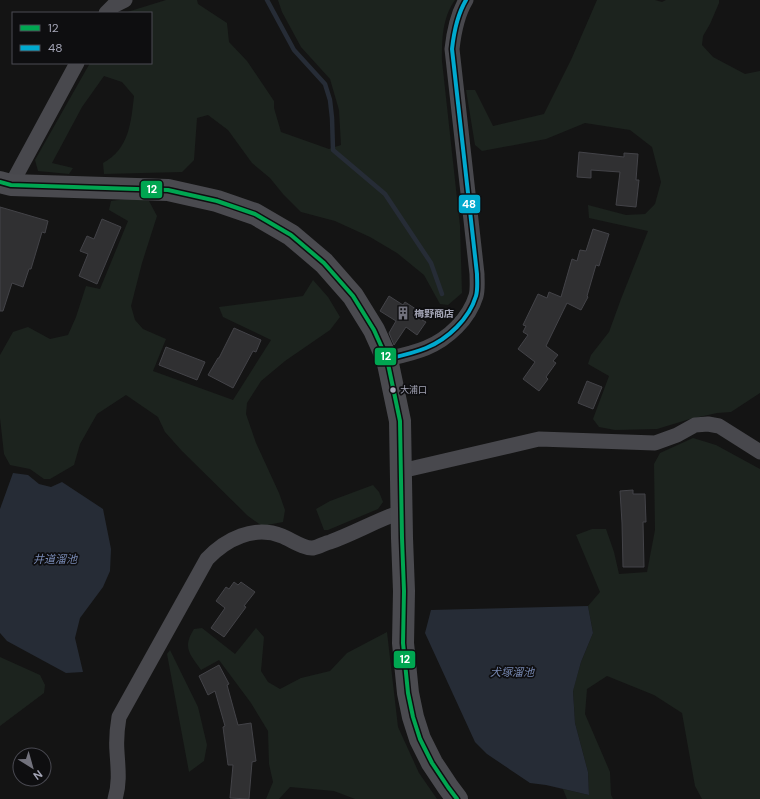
<svg xmlns="http://www.w3.org/2000/svg" width="760" height="799" font-family="'DM Sans','Noto Sans JP',sans-serif">
  <style>
    .green { fill: #1c231e }
    .water { fill: #262c36 }
    .lines { fill: none; stroke-linecap: round; stroke-linejoin: round }
    .stream { stroke: #262c36; stroke-width: 4.5 }
    .building { fill: #303032; stroke: #434348 }
    .street { stroke: #48484d; stroke-width: 15 }
    .primary { stroke: #4a4a4f; stroke-width: 22 }
    .bus-1-casing { stroke: #0e0e10; stroke-width: 7 }
    .bus-2-casing { stroke: #0e0e10; stroke-width: 7 }
    .bus-1 { stroke: #00a651; stroke-width: 4 }
    .bus-2 { stroke: #00a9ce; stroke-width: 4 }
    .bus-dot { fill: #a4a5b6; stroke: #0e0e10; stroke-width: 1.5 }
    .labels { text-anchor: middle; dominant-baseline: central; stroke-width: 3.5; stroke-linejoin: round; paint-order: stroke }
    .bus-label { font-size: 9px; fill: #a4a5b6; stroke: #0e0e10; text-anchor: start }
    .poi-label { font-size: 10px; font-weight: bold; fill: #a4a5b6; stroke: #0e0e10; text-anchor: start }
    .water-label { font-size: 11px; font-style: italic; fill: #788ab4; stroke: #0e0e10 }
    .line-badge { stroke: #0e0e10; stroke-width: 1.5 }
    .badge-label { font-size: 11px; text-anchor: middle; font-weight: bold; fill: #fff }
  </style>
  <rect width="100%" height="100%" fill="#141414"/>
  <path class="green" d="M 166,0 L 197,0 L 198,4 L 227,23 L 229,42 L 247,61 L 274,101 L 274,108 L 281,132 L 329,149 L 341,145 L 339,110 L 330,79 L 301,47 L 282,12 L 278,0 L 455,0 C 442,18 442,40 442,61 L 460,226 L 462,293 L 448,305 L 440,304 L 424,275 L 397,253 L 370,237 L 335,221 L 301,212 L 283,194 L 270,178 L 252,163 L 228,130 L 208,115 L 197,118 L 194,160 L 182,172 L 104,174 L 103,163 C 129,149 131,123 134,96 L 122,82 L 104,76 L 82,107 L 52,163 L 73,168 L 69,174 L 38,171 L 35,160 L 90,63 L 151,63 L 151,13 L 124,13 Z
    M 597,0 L 655,0 L 662,2 L 666,0 L 719,0 L 719,3 L 710,24 L 703,36 L 702,45 L 713,57 L 745,74 L 760,71 L 760,393 L 731,412 L 717,413 L 690,419 L 657,429 L 615,430 L 599,427 L 593,419 L 609,376 L 588,364 L 591,355 L 609,332 L 621,299 L 648,231 L 589,218 L 588,205 L 626,215 L 645,214 L 655,204 L 661,182 L 652,147 L 630,130 L 585,123 L 546,139 L 482,151 L 475,145 L 466,90 L 475,90 L 493,126 L 544,114 L 571,60 Z
    M 133,198 L 149,201 L 157,216 L 142,263 L 131,306 L 135,320 L 143,329 L 166,339 L 153,371 L 233,400 L 271,340 L 223,317 L 219,307 L 303,296 L 313,280 L 328,297 L 340,317 L 330,330 L 285,361 L 261,381 L 247,403 L 246,414 L 256,443 L 279,493 L 285,510 L 283,522 L 262,526 L 248,516 L 182,451 L 165,432 L 158,417 L 126,395 L 97,414 L 80,444 L 74,465 L 50,479 L 44,479 L 30,469 L 10,465 L 4,454 L 0,418 L 0,355 L 13,332 L 28,327 L 50,339 L 68,335 L 76,317 L 86,286 L 100,289 L 128,221 L 109,210 L 111,201 Z
    M 693,438 L 716,445 L 760,469 L 760,799 L 702,799 L 695,786 L 682,713 L 654,695 L 607,676 L 587,689 L 585,714 L 610,772 L 611,795 L 613,799 L 567,799 L 563,789 L 589,795 L 588,772 L 575,723 L 573,690 L 581,662 L 593,633 L 588,606 L 600,592 L 576,535 L 592,529 L 606,529 L 614,552 L 619,574 L 647,572 L 655,530 L 654,464 L 660,453 Z
    M 373,485 L 379,492 L 383,502 L 378,509 L 328,530 L 324,530 L 316,509 L 330,501 Z
    M 202,628 L 235,654 L 256,628 L 264,637 L 261,671 L 268,682 L 280,689 L 301,678 L 330,671 L 347,653 L 387,632 L 398,727 L 419,773 L 437,799 L 355,799 L 334,791 L 290,787 L 279,799 L 266,799 L 273,782 L 269,764 L 268,731 L 251,703 L 219,660 L 201,670 C 190,654 182,648 194,629 Z
    M 170,650 L 198,707 L 207,745 L 204,761 L 189,772 L 167,654 Z
    M 0,657 L 40,675 L 45,685 L 44,693 L 0,726 Z"/>
  <path class="water" d="M 13,473 L 28,475 L 39,484 L 51,487 L 62,482 L 103,509 L 111,549 L 110,571 L 103,587 L 80,618 L 75,638 L 83,672 L 66,673 L 7,641 L 0,633 L 0,509 Z
    M 588,606 L 593,633 L 581,662 L 573,691 L 575,723 L 588,772 L 589,795 L 546,785 L 530,783 L 487,754 L 475,742 L 425,633 L 431,610 Z"/>
  <g class="lines">
    <path class="stream" d="M 267,0 L 294,50 L 325,84 L 330,100 L 332,118 L 333,150 L 385,194 L 431,263 L 442,294"/>
  </g>
  <path class="building" d="M 579,152 L 624,157 L 624,153 L 638,154 L 636,180 L 639,180 L 636,207 L 616,205 L 620,172 L 591,170 L 591,178 L 577,177 Z
    M 0,207 L 48,221 L 45,233 L 42,232 L 31,269 L 29,269 L 23,287 L 12,283 L 3,311 L 0,311 Z
    M 102,219 L 121,227 L 97,284 L 79,276 L 88,254 L 80,251 L 87,236 L 94,239 Z
    M 593,229 L 609,234 L 599,266 L 596,265 L 587,296 L 588,297 L 581,310 L 567,303 L 546,346 L 558,355 L 553,361 L 556,363 L 546,377 L 548,379 L 539,391 L 523,379 L 535,362 L 518,349 L 528,335 L 523,332 L 526,326 L 523,325 L 538,294 L 547,298 L 549,292 L 561,297 L 572,259 L 577,261 L 580,250 L 586,251 Z
    M 389,296 L 403,305 L 405,302 L 425,315 L 422,320 L 426,322 L 417,335 L 406,327 L 394,345 L 389,333 L 396,321 L 380,311 Z
    M 234,328 L 261,340 L 256,352 L 253,351 L 233,388 L 208,375 L 218,358 L 219,358 Z
    M 166,347 L 205,362 L 197,380 L 159,365 Z
    M 587,381 L 602,387 L 593,409 L 578,403 Z
    M 633,490 L 633,494 L 645,494 L 646,522 L 643,522 L 644,567 L 623,567 L 622,523 L 620,491 Z
    M 234,582 L 238,585 L 241,582 L 255,592 L 244,606 L 246,607 L 224,637 L 211,628 L 225,608 L 216,601 L 226,587 L 229,589 Z
    M 219,665 L 229,684 L 227,685 L 238,725 L 251,723 L 256,761 L 252,762 L 249,799 L 230,798 L 233,765 L 228,765 L 223,727 L 225,726 L 215,691 L 208,695 L 199,676 Z"/>
  <g class="lines">
    <path class="street" d="M 106,13 L 113,6 L 125,0
      M 11,185 L 77,63
      M 387,359 C 400,356 414,353 426,348 C 448,339 469,319 476,296 C 478,289 477,281 477,274 L 452,49 C 454,31 457,15 466,0
      M 401,471 L 539,439 L 655,443 L 677,435 L 695,425 L 708,424 L 719,426 L 760,452
      M 115,799 C 120,783 118,768 117,752 C 116,740 117,729 119,717 L 207,559 C 226,539 254,525 282,536 C 290,539 304,549 313,548 C 319,547 325,543 330,542 C 355,533 377,520 401,512"/>
    <path class="primary" d="M 0,182 L 11,185 L 168,190 L 217,201 L 255,214 L 291,235 L 324,263 L 353,296 L 374,330 L 387,359 L 400,421 L 402,538 L 404,591 L 403,643 L 408,693 L 413,717 L 420,739 L 432,763 L 448,787 L 457,799"/>
    <g class="bus-1-casing">
      <path id="bus-1" d="M 0,182 L 11,185 L 168,190 L 217,201 L 255,214 L 291,235 L 324,263 L 353,296 L 374,330 L 387,359 L 400,421 L 402,538 L 404,591 L 403,643 L 408,693 L 413,717 L 420,739 L 432,763 L 448,787 L 457,799"/>
    </g>
    <g class="bus-2-casing">
      <path id="bus-2" d="M 387,359 C 400,356 414,353 426,348 C 448,339 469,319 476,296 C 478,289 477,281 477,274 L 452,49 C 454,31 457,15 466,0"/>
    </g>
    <use href="#bus-1" class="bus-1"/>
    <use href="#bus-2" class="bus-2"/>
  </g>
  <defs>
    <g id="building-bare" transform="scale(1.08)"><path d="M-4-6H4V6H1V3H-1V6H-4ZM-2.5-4.3h1.7v1.8h-1.7ZM.8-4.3h1.7v1.8H.8ZM-2.5-1h1.7V.8h-1.7ZM.8-1h1.7V.8H.8Z" fill="#72727d" stroke="#0e0e10" stroke-width="2.5" paint-order="stroke"/></g>
  </defs>
  <g fill-rule="evenodd">
    <use href="#building-bare" x="403" y="313"/>
  </g>
  <circle class="bus-dot" cx="393" cy="390" r="3.5"/>
  <g class="labels">
    <g class="bus-label">
      <text x="400" y="390">大浦口</text>
    </g>
    <g class="poi-label">
      <text x="414" y="313">梅野商店</text>
    </g>
    <g class="water-label">
      <text x="55" y="559">井道溜池</text>
      <text x="512" y="672">犬塚溜池</text>
    </g>
  </g>
  <g class="line-badge">
    <rect x="140" y="180" width="23" height="19" rx="4" fill="#00a651"/>
    <rect x="458" y="194" width="23" height="20" rx="4" fill="#00a9ce"/>
    <rect x="374" y="347" width="23" height="19" rx="4" fill="#00a651"/>
    <rect x="393" y="650" width="23" height="19" rx="4" fill="#00a651"/>
  </g>
  <g class="badge-label">
    <text x="152" y="193">12</text>
    <text x="469" y="208">48</text>
    <text x="386" y="360">12</text>
    <text x="405" y="663">12</text>
  </g>
  <rect x="12" y="12" width="140" height="52" fill="#0e0e10" stroke="#4a4a52"/>
  <rect x="20" y="25" width="20" height="6" fill="#00a651" stroke="#4a4a52"/>
  <text x="48" y="32" font-size="12" fill="#a4a5b6">12</text>
  <rect x="20" y="45" width="20" height="6" fill="#00a9ce" stroke="#4a4a52"/>
  <text x="48" y="52" font-size="12" fill="#a4a5b6">48</text>
  <g transform="translate(32 767) rotate(143)"><circle r="19" fill="#0e0e10" stroke="#4a4a52"/>
  <path d="M0-3L7 15L0 10L-7 15Z" fill="#72727d"/>
  <text y="-6" font-size="11" font-weight="bold" text-anchor="middle" fill="#a4a5b6">N</text>
  </g>
</svg>
